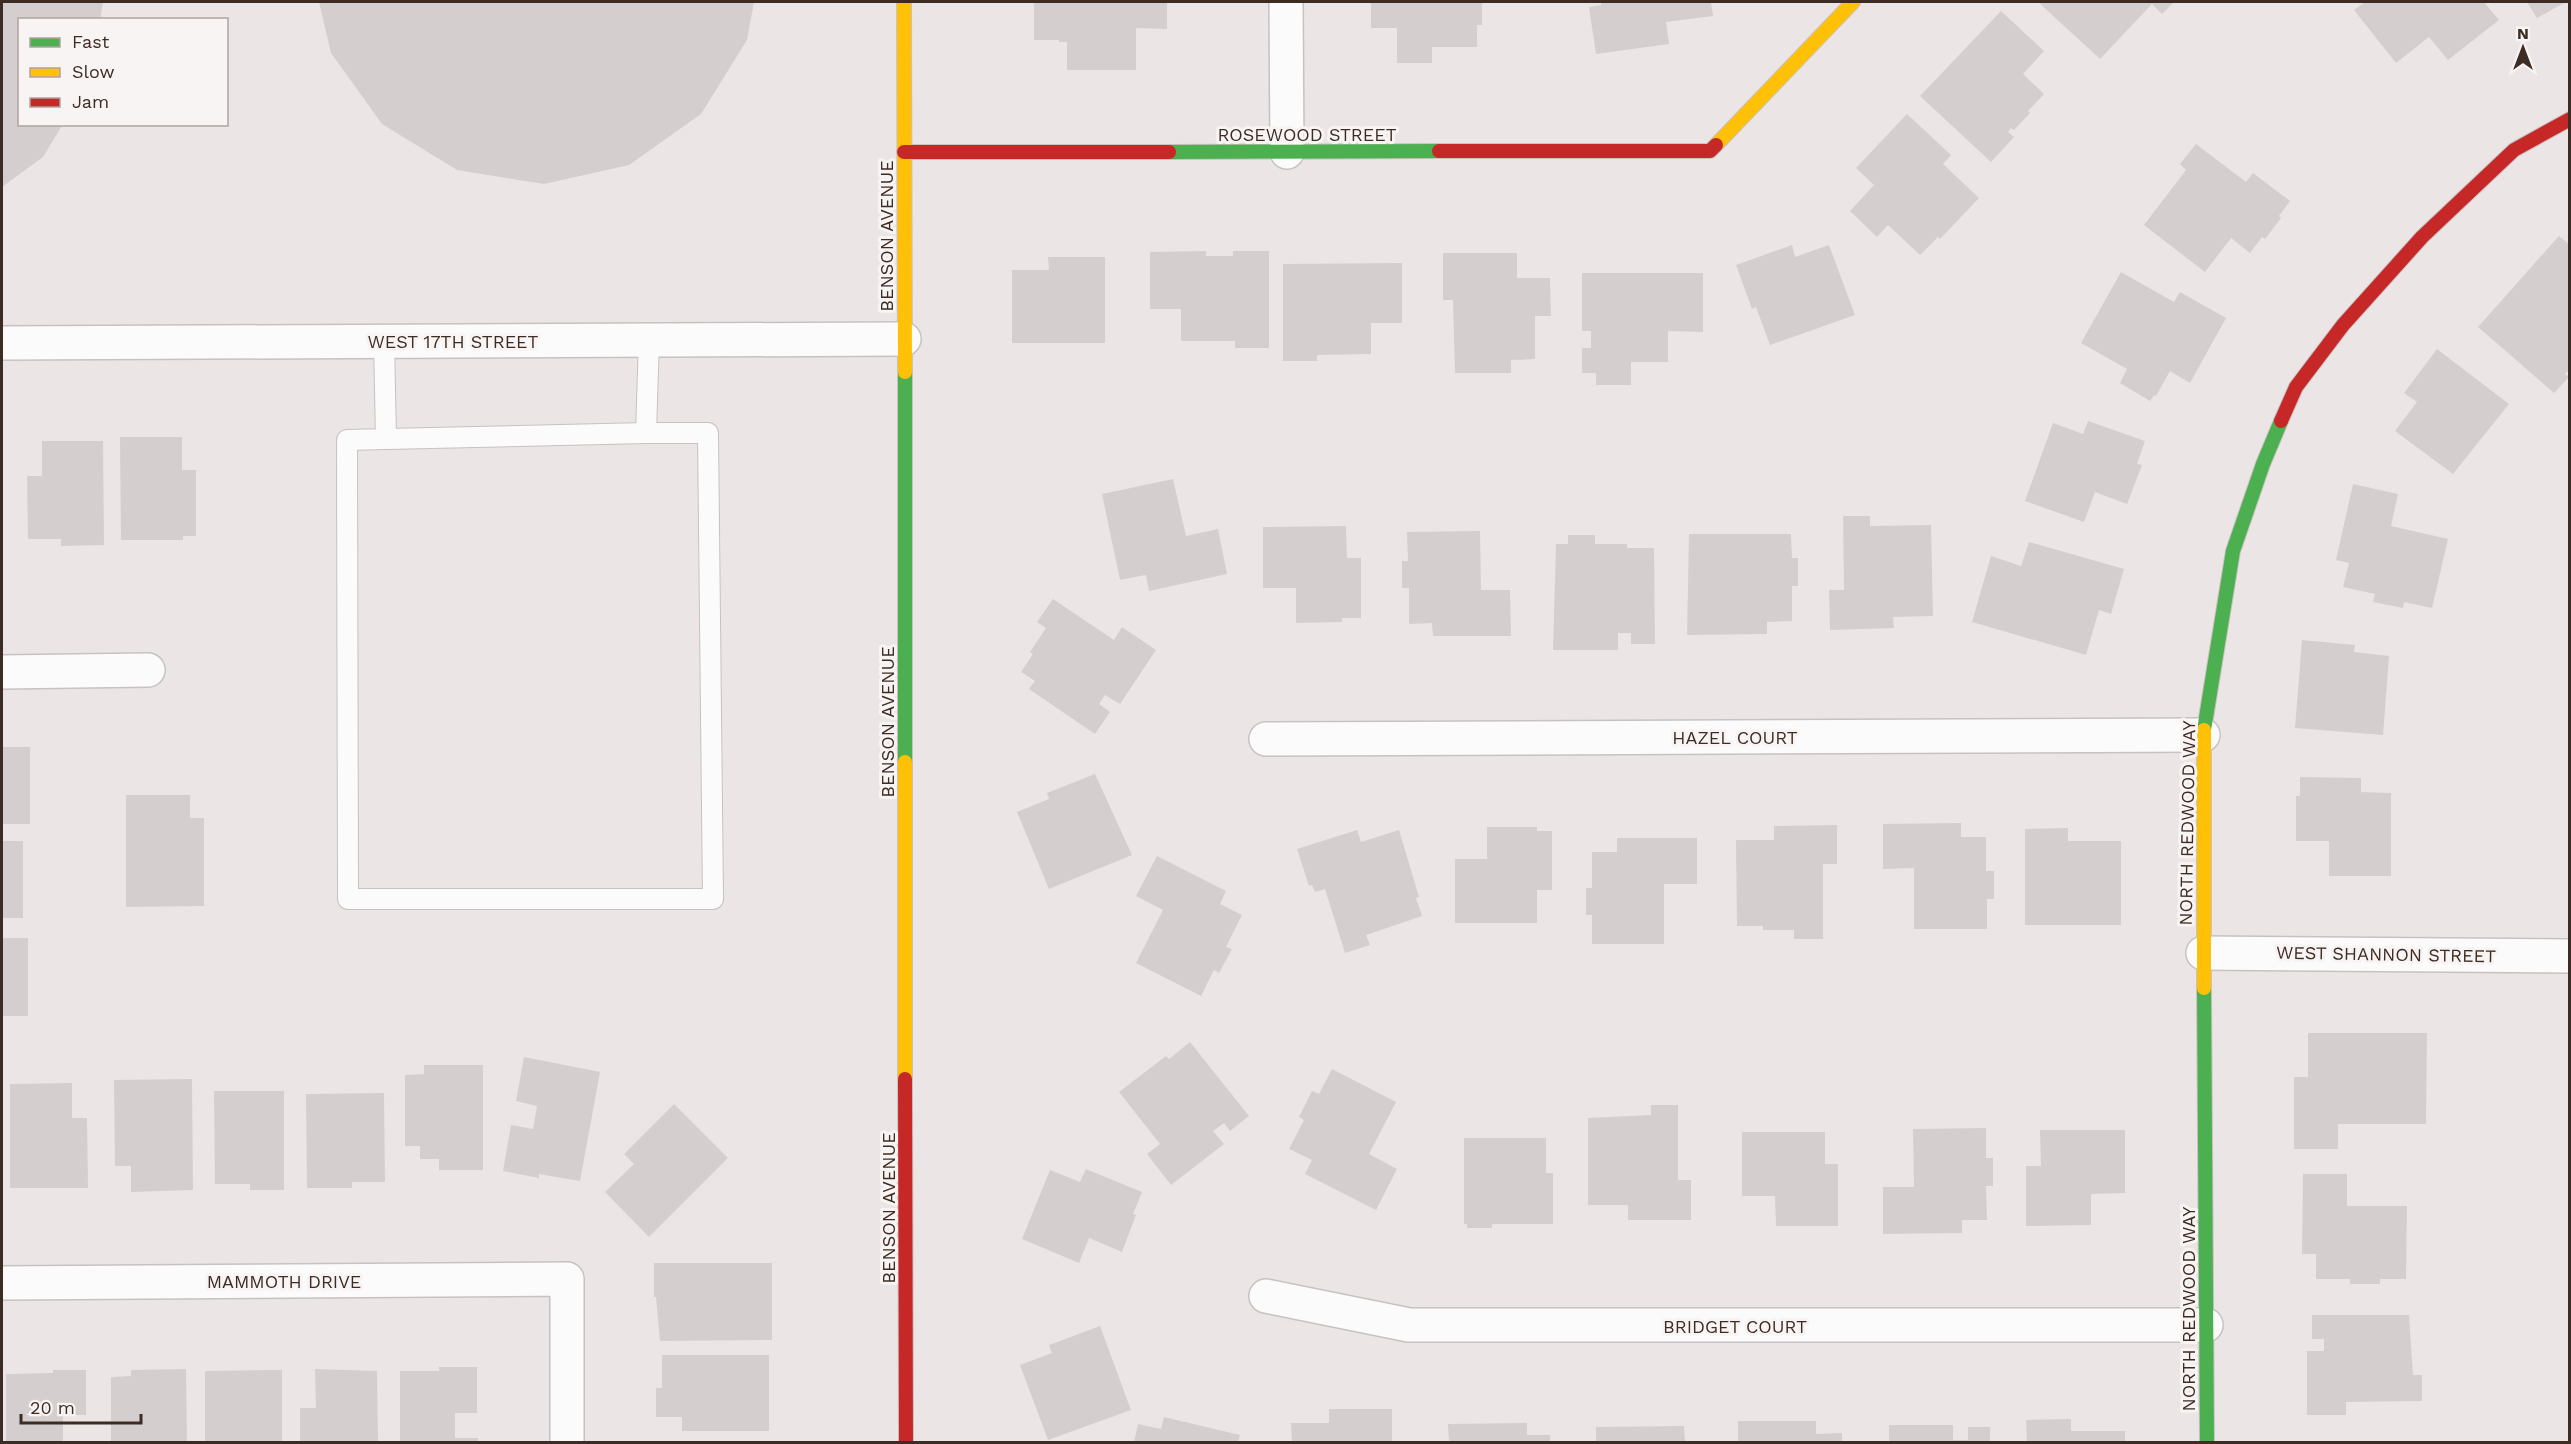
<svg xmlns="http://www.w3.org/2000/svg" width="2571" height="1444" font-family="'Work Sans',sans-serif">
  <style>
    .building { fill: #d4cfce }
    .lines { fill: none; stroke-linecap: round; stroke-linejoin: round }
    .lane-casing { stroke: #c7c2c1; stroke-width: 22 }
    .street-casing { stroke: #c7c2c1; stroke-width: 36 }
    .fast-casing { stroke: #c8c2c1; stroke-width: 16 }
    .slow-casing { stroke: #c8c2c1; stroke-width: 16 }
    .jam-casing { stroke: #c8c2c1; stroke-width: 16 }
    .lane { stroke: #fcfbfb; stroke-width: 20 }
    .street { stroke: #fcfbfb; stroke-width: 33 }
    .fast { stroke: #4caf50; stroke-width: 14 }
    .slow { stroke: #ffc107; stroke-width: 14 }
    .jam { stroke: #c62828; stroke-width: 14 }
    .labels { text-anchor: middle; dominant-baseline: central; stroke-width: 6; stroke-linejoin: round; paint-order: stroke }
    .street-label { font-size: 18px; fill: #3d2c23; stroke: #f9f4f4 }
  </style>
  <rect width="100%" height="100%" fill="#ebe6e5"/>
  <path class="building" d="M 2,2 L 103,2 L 100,20 L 20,20 L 20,124 L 63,124 L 43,157 L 2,187 Z
    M 319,2 L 754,2 L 747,40 L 701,114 L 629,165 L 544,184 L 457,170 L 382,124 L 331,53 Z
    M 1034,2 L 1167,2 L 1167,29 L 1136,28 L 1136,70 L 1067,70 L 1067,42 L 1059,42 L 1059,40 L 1034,40 Z
    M 1371,2 L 1482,2 L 1482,25 L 1477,25 L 1477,47 L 1432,47 L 1432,63 L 1397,63 L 1397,28 L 1371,28 Z
    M 1601,2 L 1711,2 L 1713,16 L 1666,22 L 1669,44 L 1596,54 L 1589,7 L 1601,5 Z
    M 2038,2 L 2174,2 L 2162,14 L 2152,4 L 2100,59 Z
    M 2365,2 L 2484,2 L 2499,20 L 2448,60 L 2429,37 L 2396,63 L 2354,10 Z
    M 2527,2 L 2566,2 L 2537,18 Z
    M 2001,11 L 2044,51 L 2023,74 L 2044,94 L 2028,111 L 2030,113 L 2014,130 L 2011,128 L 2008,132 L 2014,137 L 1991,162 L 1920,96 Z
    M 1907,114 L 1951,155 L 1943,164 L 1979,198 L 1940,239 L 1938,237 L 1920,255 L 1888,225 L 1877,237 L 1850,211 L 1874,185 L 1856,168 Z
    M 2196,144 L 2246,182 L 2253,173 L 2290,201 L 2279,216 L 2281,218 L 2265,239 L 2262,237 L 2250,253 L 2231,238 L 2205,272 L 2144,225 L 2186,170 L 2180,164 Z
    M 2559,236 L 2570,245 L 2570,369 L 2565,374 L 2569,377 L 2554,393 L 2478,327 Z
    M 1792,245 L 1795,257 L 1829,245 L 1855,315 L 1770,345 L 1756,307 L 1752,309 L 1736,265 Z
    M 1206,251 L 1206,256 L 1233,256 L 1233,251 L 1269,251 L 1269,348 L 1235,348 L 1235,341 L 1181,341 L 1181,309 L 1150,309 L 1150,252 Z
    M 1443,253 L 1517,253 L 1517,278 L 1550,278 L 1551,316 L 1535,316 L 1535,359 L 1511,360 L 1511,373 L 1455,373 L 1453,300 L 1443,300 Z
    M 1048,257 L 1105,257 L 1105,343 L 1012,343 L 1012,270 L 1049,270 Z
    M 1402,263 L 1402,323 L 1371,323 L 1371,354 L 1317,355 L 1317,361 L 1283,361 L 1283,264 Z
    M 2121,272 L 2174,302 L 2180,292 L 2226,318 L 2190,383 L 2170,371 L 2156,396 L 2154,395 L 2150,401 L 2120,383 L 2127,369 L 2081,343 Z
    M 1582,273 L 1703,273 L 1703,332 L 1668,331 L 1668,362 L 1631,362 L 1631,385 L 1596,385 L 1596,373 L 1582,373 L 1582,348 L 1591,348 L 1591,331 L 1582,331 Z
    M 2437,349 L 2509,404 L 2453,474 L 2395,431 L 2417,402 L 2404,393 Z
    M 2088,421 L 2145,441 L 2137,464 L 2142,465 L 2127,504 L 2095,492 L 2084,522 L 2025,501 L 2053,423 L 2083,434 Z
    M 120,437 L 182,437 L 182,470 L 196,470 L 196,536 L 183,536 L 183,540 L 121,540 Z
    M 42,441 L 103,441 L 104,545 L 61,546 L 61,539 L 28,539 L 27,476 L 42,476 Z
    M 1173,479 L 1186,536 L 1218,529 L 1227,574 L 1149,591 L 1146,575 L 1120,580 L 1102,494 Z
    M 2353,484 L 2398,494 L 2391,526 L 2448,539 L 2432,608 L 2404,602 L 2403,608 L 2373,602 L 2375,594 L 2343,587 L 2349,563 L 2336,560 Z
    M 1843,516 L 1870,516 L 1870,526 L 1931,525 L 1933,616 L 1893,617 L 1894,628 L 1830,630 L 1829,590 L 1844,590 Z
    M 1346,526 L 1347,558 L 1361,558 L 1361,618 L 1342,618 L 1342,622 L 1296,623 L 1296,588 L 1263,588 L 1263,527 Z
    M 1480,531 L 1481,590 L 1510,590 L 1511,636 L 1433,636 L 1432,623 L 1409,624 L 1409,588 L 1402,588 L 1402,561 L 1408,561 L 1407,532 Z
    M 1689,534 L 1791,534 L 1792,558 L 1798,558 L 1798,586 L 1792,586 L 1792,621 L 1767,622 L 1767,634 L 1687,635 Z
    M 1568,535 L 1595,535 L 1595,544 L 1627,544 L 1627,548 L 1654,548 L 1655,644 L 1631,644 L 1631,633 L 1618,633 L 1618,650 L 1553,650 L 1556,544 L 1568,544 Z
    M 2029,542 L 2124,569 L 2111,614 L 2099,610 L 2086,655 L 1972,622 L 1991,556 L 2021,566 Z
    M 1053,599 L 1114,640 L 1122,627 L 1156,650 L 1120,704 L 1105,695 L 1099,704 L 1110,712 L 1095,734 L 1029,689 L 1035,681 L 1021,672 L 1033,654 L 1030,652 L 1046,628 L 1037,622 Z
    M 2302,640 L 2355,645 L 2354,652 L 2389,656 L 2383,735 L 2295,728 Z
    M 2,747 L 30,747 L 30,824 L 2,824 Z
    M 1095,774 L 1132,855 L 1049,889 L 1017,812 L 1049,799 L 1047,793 Z
    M 2300,777 L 2361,778 L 2361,792 L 2391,793 L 2391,876 L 2329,876 L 2329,841 L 2296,841 L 2296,796 L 2300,796 Z
    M 126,795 L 190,795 L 190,818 L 204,818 L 204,906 L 126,907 Z
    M 1961,823 L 1961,837 L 1986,837 L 1986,871 L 1994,871 L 1994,899 L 1987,899 L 1987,929 L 1914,929 L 1914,868 L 1883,869 L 1883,824 Z
    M 1837,825 L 1837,864 L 1823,864 L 1823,939 L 1794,939 L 1794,930 L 1763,930 L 1763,926 L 1737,926 L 1736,840 L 1774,840 L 1774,826 Z
    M 1487,827 L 1537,827 L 1537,831 L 1552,831 L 1552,890 L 1537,890 L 1537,923 L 1455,923 L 1455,859 L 1487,859 Z
    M 2068,828 L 2068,841 L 2121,841 L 2121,925 L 2025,925 L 2025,829 Z
    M 1357,830 L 1361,842 L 1399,830 L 1419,897 L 1416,898 L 1422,916 L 1366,935 L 1370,945 L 1345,953 L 1325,889 L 1315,892 L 1312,885 L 1309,886 L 1297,849 Z
    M 1617,838 L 1697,838 L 1697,884 L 1664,884 L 1664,944 L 1592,944 L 1592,915 L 1586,915 L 1586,888 L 1592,888 L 1592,852 L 1617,852 Z
    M 2,841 L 23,841 L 23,918 L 2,918 Z
    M 1157,856 L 1226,891 L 1220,904 L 1242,915 L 1226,947 L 1232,949 L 1219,973 L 1214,970 L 1201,996 L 1136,963 L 1163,910 L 1136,896 Z
    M 2,938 L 28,938 L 28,1016 L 2,1016 Z
    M 2308,1033 L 2427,1033 L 2426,1124 L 2338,1124 L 2338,1149 L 2294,1149 L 2294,1077 L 2308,1077 Z
    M 1190,1042 L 1249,1116 L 1230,1131 L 1224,1123 L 1213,1131 L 1224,1144 L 1171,1185 L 1147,1154 L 1160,1144 L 1119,1092 L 1166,1056 L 1169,1059 Z
    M 524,1057 L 600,1072 L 580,1181 L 539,1174 L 539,1178 L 503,1171 L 511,1125 L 533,1129 L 537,1106 L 516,1101 Z
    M 424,1065 L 483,1065 L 483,1170 L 439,1170 L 439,1159 L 420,1159 L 420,1146 L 405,1146 L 405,1075 L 424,1074 Z
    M 1332,1069 L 1396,1102 L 1369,1154 L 1397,1169 L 1376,1210 L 1305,1174 L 1312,1160 L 1289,1149 L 1304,1120 L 1299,1117 L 1312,1091 L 1319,1094 Z
    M 192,1079 L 193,1190 L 131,1192 L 131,1166 L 115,1166 L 114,1080 Z
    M 72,1083 L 72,1118 L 87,1118 L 88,1188 L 10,1188 L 10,1084 Z
    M 214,1091 L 284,1091 L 284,1190 L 250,1190 L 250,1184 L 215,1184 Z
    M 384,1093 L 385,1182 L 352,1182 L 352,1188 L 307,1188 L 306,1094 Z
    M 674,1104 L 728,1158 L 649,1237 L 605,1192 L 634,1164 L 624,1154 Z
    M 1651,1105 L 1678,1105 L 1678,1180 L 1691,1180 L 1691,1220 L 1628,1220 L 1628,1205 L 1588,1205 L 1588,1118 L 1651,1115 Z
    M 1986,1128 L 1986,1158 L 1993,1158 L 1993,1186 L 1986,1186 L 1987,1220 L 1962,1220 L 1962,1233 L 1883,1234 L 1883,1187 L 1914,1187 L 1913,1129 Z
    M 2040,1130 L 2125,1130 L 2125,1193 L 2091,1194 L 2091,1225 L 2026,1226 L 2026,1166 L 2041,1166 Z
    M 1742,1132 L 1825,1132 L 1825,1164 L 1838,1164 L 1838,1226 L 1776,1226 L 1775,1196 L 1742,1196 Z
    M 1464,1138 L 1546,1138 L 1546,1173 L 1553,1173 L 1553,1224 L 1492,1224 L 1492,1228 L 1467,1228 L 1467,1224 L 1464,1224 Z
    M 1086,1169 L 1142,1192 L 1133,1214 L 1136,1215 L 1122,1252 L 1089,1238 L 1079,1263 L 1022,1239 L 1050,1170 L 1080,1182 Z
    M 2303,1174 L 2347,1174 L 2347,1206 L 2407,1206 L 2406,1279 L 2380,1279 L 2380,1284 L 2350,1284 L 2350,1279 L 2316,1279 L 2316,1254 L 2302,1254 Z
    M 654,1263 L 772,1263 L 772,1340 L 660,1341 L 656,1297 L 654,1297 Z
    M 2312,1315 L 2409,1315 L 2413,1375 L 2422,1375 L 2422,1401 L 2346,1402 L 2346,1415 L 2307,1415 L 2307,1351 L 2324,1351 L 2324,1339 L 2312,1339 Z
    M 1100,1326 L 1131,1410 L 1048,1440 L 1020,1365 L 1052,1353 L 1049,1345 Z
    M 662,1355 L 769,1355 L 769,1431 L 682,1431 L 682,1417 L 656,1417 L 656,1388 L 662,1388 Z
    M 439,1367 L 477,1367 L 477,1413 L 455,1413 L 455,1438 L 478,1438 L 478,1442 L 400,1442 L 400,1371 L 439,1371 Z
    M 186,1369 L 187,1442 L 111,1442 L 111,1377 L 131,1376 L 131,1370 Z
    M 315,1369 L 377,1371 L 378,1442 L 300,1442 L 300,1408 L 316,1408 Z
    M 53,1370 L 86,1370 L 86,1415 L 63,1415 L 63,1442 L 6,1442 L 6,1374 L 53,1373 Z
    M 282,1370 L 282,1442 L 205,1442 L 205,1371 Z
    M 1329,1409 L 1392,1409 L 1392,1442 L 1292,1442 L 1291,1423 L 1329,1423 Z
    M 1164,1417 L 1240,1435 L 1238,1442 L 1134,1442 L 1138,1424 L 1161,1429 Z
    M 2071,1419 L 2071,1431 L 2125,1431 L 2125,1442 L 2027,1442 L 2026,1420 Z
    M 1738,1421 L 1816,1421 L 1816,1434 L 1842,1433 L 1842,1442 L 1738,1442 Z
    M 1527,1423 L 1527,1435 L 1550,1435 L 1550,1442 L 1449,1442 L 1448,1424 Z
    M 1889,1425 L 1953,1425 L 1953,1440 L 1968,1440 L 1968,1427 L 1990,1427 L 1990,1442 L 1889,1442 Z
    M 1684,1426 L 1685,1442 L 1596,1442 L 1596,1427 Z"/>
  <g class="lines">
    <g class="lane-casing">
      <path id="lane" d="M 384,341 L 386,439 L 347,440 L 348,899 L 713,899 L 708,433 L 646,433 L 649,339
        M 386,439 L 646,433"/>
    </g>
    <g class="street-casing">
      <path id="street" d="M 1286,2 L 1287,152
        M 2,343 L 904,339
        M 2,672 L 148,670
        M 1266,739 L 2203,735
        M 2203,953 L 2570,956
        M 2,1283 L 567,1279 L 567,1442
        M 1266,1296 L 1409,1325 L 2206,1325"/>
    </g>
    <g class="fast-casing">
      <path id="fast" d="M 1169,152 L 1439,151
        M 905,372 L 905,762
        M 2204,730 L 2233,551 L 2263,464 L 2281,421
        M 2204,988 L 2207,1442"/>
    </g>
    <g class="slow-casing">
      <path id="slow" d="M 904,2 L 905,372
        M 1716,145 L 1853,2
        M 2204,730 L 2204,988
        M 905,762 L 905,1079"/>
    </g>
    <g class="jam-casing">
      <path id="jam" d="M 1439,151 L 1710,151 L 1716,145
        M 904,152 L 1169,152
        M 2281,421 L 2296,387 L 2343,325 L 2422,237 L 2514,150 L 2570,119
        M 905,1079 L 906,1442"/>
    </g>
    <use href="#lane" class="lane"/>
    <use href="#street" class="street"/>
    <use href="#fast" class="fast"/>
    <use href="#slow" class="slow"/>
    <use href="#jam" class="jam"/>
  </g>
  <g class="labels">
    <g class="street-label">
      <text x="1307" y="134">ROSEWOOD STREET</text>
      <text transform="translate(886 236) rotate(-90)">BENSON AVENUE</text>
      <text x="453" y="341">WEST 17TH STREET</text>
      <text transform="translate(887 722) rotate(-90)">BENSON AVENUE</text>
      <text x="1735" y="737">HAZEL COURT</text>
      <text transform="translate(2187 823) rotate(-89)">NORTH REDWOOD WAY</text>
      <text transform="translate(2386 954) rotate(1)">WEST SHANNON STREET</text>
      <text transform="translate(888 1208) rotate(-90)">BENSON AVENUE</text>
      <text x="284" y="1281">MAMMOTH DRIVE</text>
      <text transform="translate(2188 1309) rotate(-90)">NORTH REDWOOD WAY</text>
      <text x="1735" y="1326">BRIDGET COURT</text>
    </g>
  </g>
  <rect width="2571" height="1444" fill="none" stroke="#3d2c23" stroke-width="6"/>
  <rect x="18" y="18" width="210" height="108" fill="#f9f4f4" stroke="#aea4a0" stroke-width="1.5"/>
  <rect x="30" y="38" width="30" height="9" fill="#4caf50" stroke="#aea4a0" stroke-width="1.5"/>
  <text x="72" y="48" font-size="18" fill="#3d2c23">Fast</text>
  <rect x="30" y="68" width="30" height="9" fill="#ffc107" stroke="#aea4a0" stroke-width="1.5"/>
  <text x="72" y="78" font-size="18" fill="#3d2c23">Slow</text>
  <rect x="30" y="98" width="30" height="9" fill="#c62828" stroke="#aea4a0" stroke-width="1.5"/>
  <text x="72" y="108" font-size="18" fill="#3d2c23">Jam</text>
  <g transform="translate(2523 48)" stroke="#f9f4f4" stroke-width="4.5" paint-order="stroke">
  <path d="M0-4.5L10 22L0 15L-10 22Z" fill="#3d2c23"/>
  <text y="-9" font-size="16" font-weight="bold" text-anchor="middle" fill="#3d2c23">N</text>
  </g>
  <path d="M21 1414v9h120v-9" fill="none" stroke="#3d2c23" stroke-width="3"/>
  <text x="30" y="1414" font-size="18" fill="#3d2c23" stroke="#f9f4f4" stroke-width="4.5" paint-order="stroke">20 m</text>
</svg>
